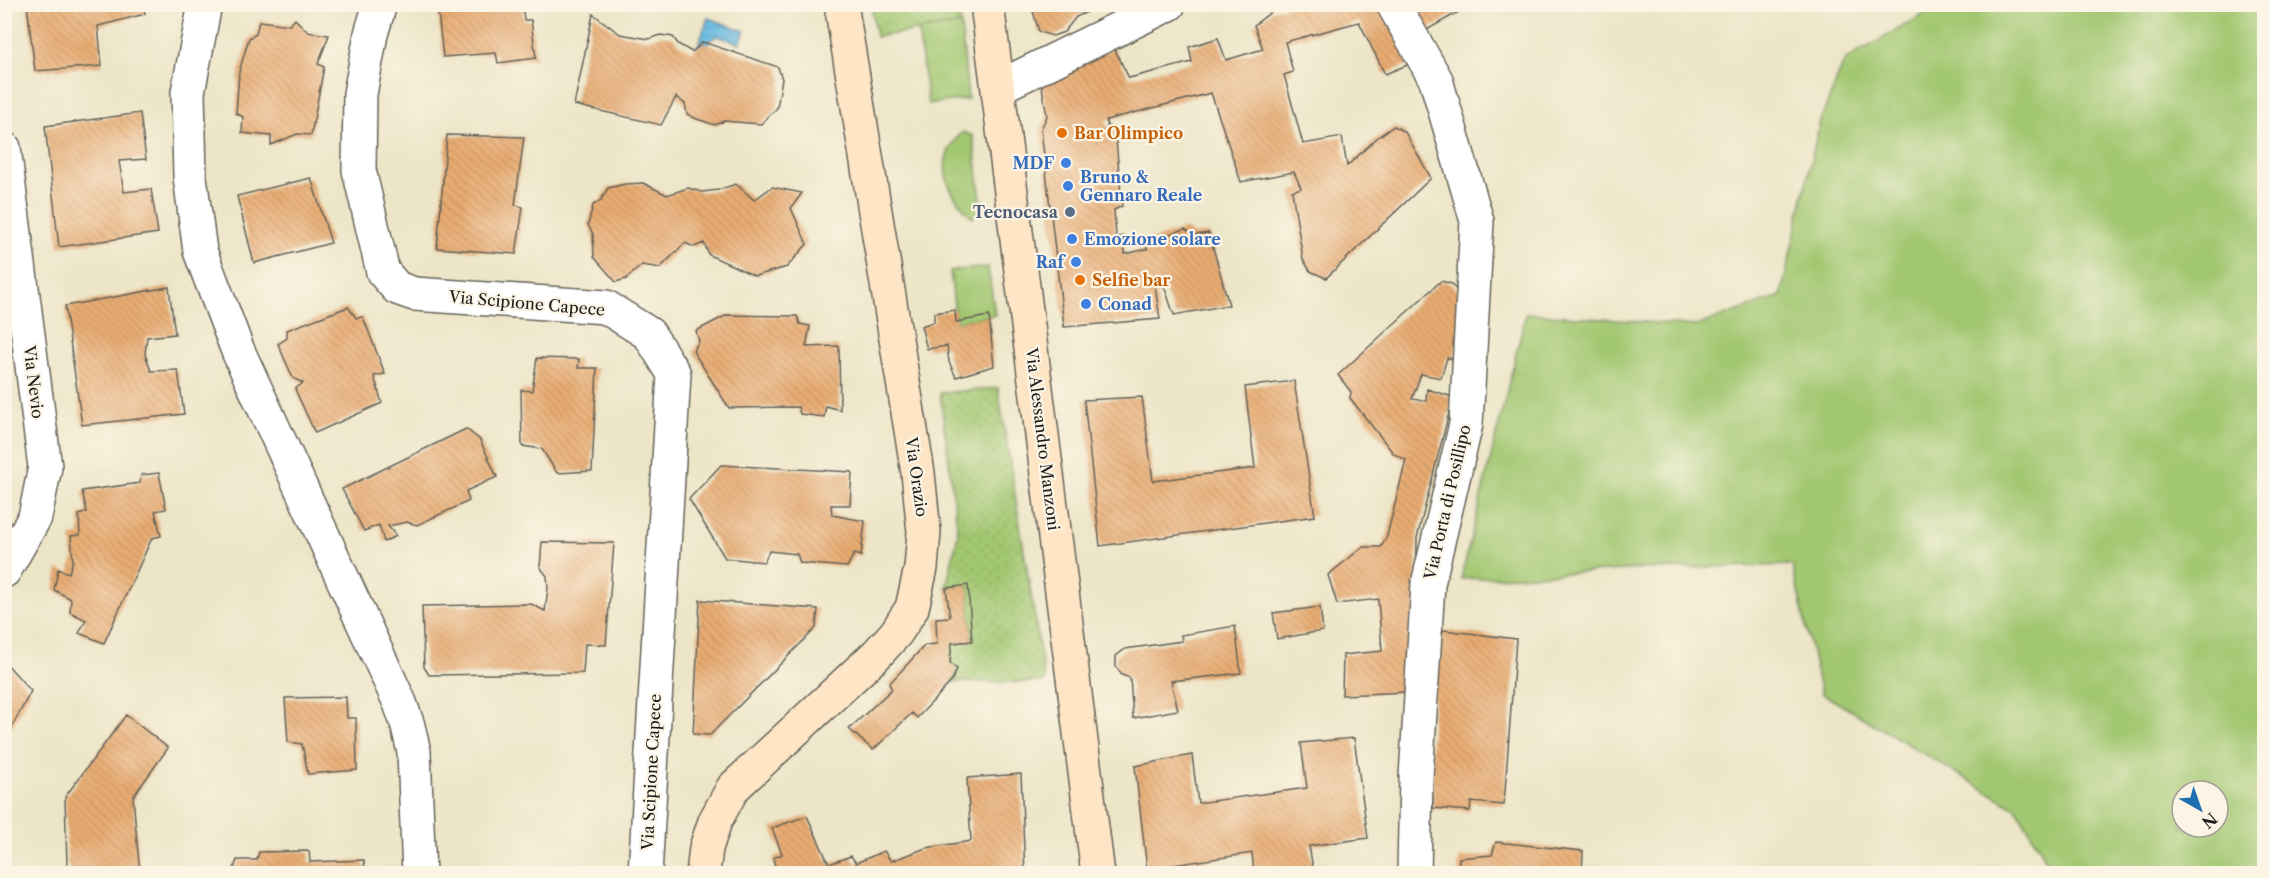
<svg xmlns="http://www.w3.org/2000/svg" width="2269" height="878" font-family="'Libre Caslon Text',serif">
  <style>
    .grass { fill: #a2c771; stroke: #5f7246; stroke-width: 1.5; fill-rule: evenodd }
    .garden { fill: url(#garden-dots); stroke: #5f7246; stroke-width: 1.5 }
    .water { fill: url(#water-rules); stroke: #426c80; stroke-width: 1.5 }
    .building { fill: url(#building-back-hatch) }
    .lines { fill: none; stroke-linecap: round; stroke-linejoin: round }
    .street-casing { stroke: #656258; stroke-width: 36 }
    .secondary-casing { stroke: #656258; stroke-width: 36 }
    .street { stroke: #fff; stroke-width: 33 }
    .secondary { stroke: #fde5c5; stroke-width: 33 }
    .food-dot { fill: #e8710a; stroke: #fcf5e5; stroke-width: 2 }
    .shop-dot { fill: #3f7fe0; stroke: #fcf5e5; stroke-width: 2 }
    .service-dot { fill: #5c6f8a; stroke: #fcf5e5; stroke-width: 2 }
    .labels { text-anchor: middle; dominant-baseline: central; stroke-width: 4.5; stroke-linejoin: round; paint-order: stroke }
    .food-label { font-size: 16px; font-weight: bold; fill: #c56008; stroke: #fcf5e5; text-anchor: start }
    .shop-label { font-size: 16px; font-weight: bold; fill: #366cbe; stroke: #fcf5e5; text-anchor: start }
    .service-label { font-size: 16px; font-weight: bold; fill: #4e5e75; stroke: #fcf5e5; text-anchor: end }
    .street-label { font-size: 16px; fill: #1c1c1c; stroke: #fcf5e5 }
  </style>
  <defs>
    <pattern id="garden-dots" width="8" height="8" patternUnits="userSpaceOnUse" patternTransform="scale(1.5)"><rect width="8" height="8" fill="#a2c771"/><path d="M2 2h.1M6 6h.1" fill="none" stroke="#8baa61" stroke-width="1.8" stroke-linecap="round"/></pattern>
    <pattern id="water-rules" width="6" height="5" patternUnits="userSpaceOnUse" patternTransform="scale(1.5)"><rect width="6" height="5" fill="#69bce5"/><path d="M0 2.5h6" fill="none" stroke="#5aa1c4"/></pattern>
    <pattern id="building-back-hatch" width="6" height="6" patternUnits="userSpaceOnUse" patternTransform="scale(1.5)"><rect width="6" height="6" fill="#e8ac72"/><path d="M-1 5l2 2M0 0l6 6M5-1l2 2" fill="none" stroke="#c69362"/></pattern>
  </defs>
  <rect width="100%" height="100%" fill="#fcf5e5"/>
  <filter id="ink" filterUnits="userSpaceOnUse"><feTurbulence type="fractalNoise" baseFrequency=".0167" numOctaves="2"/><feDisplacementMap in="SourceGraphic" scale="12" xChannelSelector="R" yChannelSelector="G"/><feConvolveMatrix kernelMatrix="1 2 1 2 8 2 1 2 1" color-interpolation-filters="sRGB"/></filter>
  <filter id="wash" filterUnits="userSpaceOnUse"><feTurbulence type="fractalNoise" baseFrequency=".008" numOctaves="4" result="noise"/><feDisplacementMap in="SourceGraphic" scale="24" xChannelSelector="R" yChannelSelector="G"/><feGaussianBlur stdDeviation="1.35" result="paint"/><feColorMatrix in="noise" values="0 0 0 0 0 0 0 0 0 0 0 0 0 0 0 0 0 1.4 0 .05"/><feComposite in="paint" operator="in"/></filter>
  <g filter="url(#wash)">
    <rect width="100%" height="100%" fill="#ece5c7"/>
    <path class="grass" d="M 1940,5 L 2264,5 L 2264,873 L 2054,873 L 2017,809 L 1821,693 L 1792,565 L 1642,569 L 1461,579 L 1526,313 L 1696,326 L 1781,296 L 1820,121 L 1845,60 ZM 2182,791 L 2218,791 L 2218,827 L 2182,827 Z
      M 961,24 L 968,99 L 928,104 L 918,30 Z
      M 963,132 L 973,136 L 982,208 L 973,218 C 946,193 932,160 963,132 Z
      M 988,267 L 995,315 L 956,322 L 950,271 Z"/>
    <path class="garden" d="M 871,5 L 958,5 L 961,24 L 876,37 Z
      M 998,388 L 1045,682 L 951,682 L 957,669 L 950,663 L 952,643 L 972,641 L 968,585 L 946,588 L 958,534 L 940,393 Z"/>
    <path class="water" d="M 708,18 L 745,31 L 740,43 L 717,36 L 710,40 L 707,48 L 698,45 Z"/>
    <g id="blocks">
      <path class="building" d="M 27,4 L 143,4 L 145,14 L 98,26 L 102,66 L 35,71 Z
        M 437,4 L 522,4 L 524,20 L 531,20 L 536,58 L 498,63 L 496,53 L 443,57 Z
        M 1031,4 L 1104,4 L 1076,17 L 1064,32 L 1053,36 L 1039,32 Z
        M 1297,4 L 1380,4 L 1412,63 L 1385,74 L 1359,22 L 1285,42 L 1293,72 L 1284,75 L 1303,144 L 1342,137 L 1347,166 L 1378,137 L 1394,126 L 1405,132 L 1431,178 L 1326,278 L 1310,271 L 1303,259 L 1292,191 L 1301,188 L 1294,172 L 1241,182 L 1211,93 L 1106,120 L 1107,126 L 1115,129 L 1122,206 L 1114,210 L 1116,237 L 1124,236 L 1125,254 L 1147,249 L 1147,241 L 1185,229 L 1194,235 L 1209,233 L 1229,305 L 1174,315 L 1164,286 L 1155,286 L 1160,319 L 1064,327 L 1041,129 L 1047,116 L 1041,82 L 1114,48 L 1129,78 L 1192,62 L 1189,47 L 1218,38 L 1226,60 L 1263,49 L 1254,25 L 1275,9 Z
        M 1403,4 L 1473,4 L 1423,32 Z
        M 593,14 L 620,34 L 649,39 L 661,35 L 673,37 L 678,44 L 692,52 L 703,42 L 778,67 L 782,79 L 777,108 L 761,124 L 724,121 L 715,125 L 697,119 L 687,114 L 685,104 L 676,97 L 661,125 L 574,105 Z
        M 295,19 L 308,32 L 329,35 L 318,64 L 324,67 L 311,135 L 297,134 L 271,145 L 271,136 L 242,133 L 243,117 L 236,113 L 239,72 L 249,38 L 256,34 L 259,21 L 290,25 Z
        M 140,113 L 146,159 L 119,161 L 124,192 L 151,189 L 158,233 L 59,247 L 45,126 Z
        M 447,135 L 524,137 L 515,205 L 523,207 L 516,254 L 437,248 Z
        M 311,178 L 331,243 L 254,263 L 237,196 Z
        M 643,183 L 667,195 L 688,188 L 702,192 L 718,190 L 736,184 L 754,200 L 772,187 L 802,193 L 791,208 L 807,244 L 787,267 L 755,276 L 709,255 L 704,243 L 694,247 L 685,243 L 660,268 L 642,265 L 626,279 L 616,282 L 594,257 L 593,234 L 588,225 L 593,205 L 601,200 L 608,188 L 625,184 Z
        M 1441,281 L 1452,284 L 1466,304 L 1454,359 L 1447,358 L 1441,378 L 1421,374 L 1412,399 L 1426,401 L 1427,389 L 1453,397 L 1417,538 L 1416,594 L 1407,692 L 1342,695 L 1343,655 L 1382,651 L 1378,599 L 1337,604 L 1328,575 L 1363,547 L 1381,547 L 1387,536 L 1406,460 L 1394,454 L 1350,398 L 1351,392 L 1338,375 Z
        M 169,287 L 175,334 L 147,337 L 145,354 L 151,371 L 178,370 L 184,414 L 82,425 L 65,306 Z
        M 348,307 L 356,318 L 363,317 L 385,374 L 374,376 L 382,403 L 315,433 L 295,389 L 303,383 L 293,378 L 278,344 L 287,338 L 287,330 Z
        M 955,310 L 956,322 L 989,316 L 994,366 L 956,377 L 949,362 L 947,346 L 927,349 L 921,326 L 934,322 L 934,313 Z
        M 727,315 L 797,316 L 800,324 L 810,326 L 806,347 L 839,346 L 840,410 L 826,406 L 824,417 L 800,414 L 798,407 L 729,408 L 693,351 L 699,341 L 696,331 Z
        M 537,358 L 579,359 L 578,368 L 597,368 L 592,471 L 557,473 L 542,449 L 522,446 L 521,390 L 532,391 Z
        M 1294,381 L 1315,516 L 1100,546 L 1084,400 L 1142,397 L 1153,481 L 1255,468 L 1245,387 Z
        M 466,429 L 480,440 L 497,477 L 466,491 L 469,501 L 417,525 L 407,522 L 388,526 L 396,536 L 384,542 L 379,525 L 364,531 L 342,489 Z
        M 721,465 L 852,472 L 850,505 L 831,505 L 832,515 L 865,521 L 861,556 L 854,554 L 847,567 L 800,563 L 797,554 L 769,551 L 764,562 L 725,558 L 689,499 Z
        M 159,473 L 166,509 L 155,511 L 161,536 L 152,538 L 104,643 L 79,633 L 86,620 L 70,612 L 71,599 L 54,590 L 58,569 L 69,573 L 73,560 L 71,536 L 80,535 L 79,515 L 87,512 L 82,491 L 140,483 L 141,475 Z
        M 542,542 L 614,543 L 606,645 L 585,644 L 583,673 L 429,675 L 424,667 L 422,606 L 531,604 L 545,611 L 548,588 L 547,576 L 540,567 Z
        M 968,585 L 972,641 L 952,643 L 950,663 L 957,669 L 951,682 L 917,718 L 912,713 L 873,750 L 849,729 L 892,689 L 889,684 L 925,645 L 937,644 L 936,618 L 950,617 L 946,588 Z
        M 700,600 L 818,609 L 816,628 L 710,735 L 693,734 Z
        M 1320,607 L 1323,631 L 1277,639 L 1273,613 Z
        M 1235,626 L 1241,673 L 1171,681 L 1178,710 L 1133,718 L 1130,678 L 1122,675 L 1116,667 L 1116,656 L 1125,649 L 1182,641 L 1181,635 Z
        M 1443,630 L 1516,639 L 1504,805 L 1471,802 L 1470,811 L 1433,808 L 1431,744 L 1434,683 Z
        M 4,661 L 31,691 L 4,742 Z
        M 346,697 L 347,718 L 356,718 L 357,770 L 308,774 L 302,744 L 288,742 L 285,698 Z
        M 126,715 L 168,748 L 133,797 L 139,864 L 148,874 L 75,874 L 67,866 L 65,797 Z
        M 1354,738 L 1368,838 L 1309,846 L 1314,874 L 1254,874 L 1252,853 L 1147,869 L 1135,766 L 1192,755 L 1198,803 L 1307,788 L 1301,743 Z
        M 1021,774 L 1025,874 L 777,874 L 773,858 L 782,854 L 772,828 L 807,816 L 829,864 L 851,856 L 856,863 L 884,851 L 891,861 L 926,848 L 971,841 L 967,778 Z
        M 1496,842 L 1583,851 L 1582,874 L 1458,874 L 1459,858 L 1492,855 Z
        M 309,851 L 310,862 L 364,860 L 365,874 L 232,874 L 237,860 L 257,860 L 259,852 Z"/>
    </g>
  </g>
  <g filter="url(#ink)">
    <use href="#blocks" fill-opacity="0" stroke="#656258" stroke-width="1.5"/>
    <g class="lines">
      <g class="street-casing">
        <path id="street" d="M 205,4 L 188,92 L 190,177 L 200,251 L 238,351 L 400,703 L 408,726 L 414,752 L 419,874
          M 380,4 L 371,34 L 360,94 L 359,170 L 383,272 L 397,288 L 414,294 L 606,307 L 649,334 L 674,374 L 645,874
          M 1393,4 L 1436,80 L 1477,221 L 1466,424 L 1428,584 L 1416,777 L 1414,874
          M 999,87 L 1169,4
          M 4,148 L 45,467 L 35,517 L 4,571"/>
      </g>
      <g class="secondary-casing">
        <path id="secondary" d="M 987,4 L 1098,874
          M 703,874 L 706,848 L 715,821 L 733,788 L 876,655 L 896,633 L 912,608 L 921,568 L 924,532 L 918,473 L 841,4"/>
      </g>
      <use href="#street" class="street"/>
      <use href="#secondary" class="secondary"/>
    </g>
  </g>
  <g class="food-dot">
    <circle cx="1062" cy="133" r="6"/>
    <circle cx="1080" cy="280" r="6"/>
  </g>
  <g class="shop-dot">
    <circle cx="1066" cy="163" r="6"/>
    <circle cx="1068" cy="186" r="6"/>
    <circle cx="1072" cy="239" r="6"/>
    <circle cx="1076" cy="262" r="6"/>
    <circle cx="1086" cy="304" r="6"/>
  </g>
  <circle class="service-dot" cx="1070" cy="212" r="6"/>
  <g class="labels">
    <g class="food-label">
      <text x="1074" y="133">Bar Olimpico</text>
      <text x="1092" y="280">Selfie bar</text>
    </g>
    <g class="shop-label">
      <text x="1054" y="163" text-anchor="end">MDF</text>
      <text x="1080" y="177">Bruno &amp;<tspan x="1080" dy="18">Gennaro Reale</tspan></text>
      <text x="1084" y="239">Emozione solare</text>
      <text x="1064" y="262" text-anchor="end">Raf</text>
      <text x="1098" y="304">Conad</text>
    </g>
    <g class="service-label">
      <text x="1058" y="212">Tecnocasa</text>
    </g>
    <g class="street-label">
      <text transform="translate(527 303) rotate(5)">Via Scipione Capece</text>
      <text transform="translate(34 382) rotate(83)">Via Nevio</text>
      <text transform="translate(1043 439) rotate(83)">Via Alessandro Manzoni</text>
      <text transform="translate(917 477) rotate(82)">Via Orazio</text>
      <text transform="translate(1447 502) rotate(-77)">Via Porta di Posillipo</text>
      <text transform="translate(651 772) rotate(-87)">Via Scipione Capece</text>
    </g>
  </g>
  <rect width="2269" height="878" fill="none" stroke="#fcf5e5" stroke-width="24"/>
  <g transform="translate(2200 809) rotate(140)"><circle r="28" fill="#fcf5e5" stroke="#a29e95" stroke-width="1.5"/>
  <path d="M0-4.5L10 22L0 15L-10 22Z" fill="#1f6fb2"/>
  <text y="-9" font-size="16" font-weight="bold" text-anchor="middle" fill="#1c1c1c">N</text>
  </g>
</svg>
